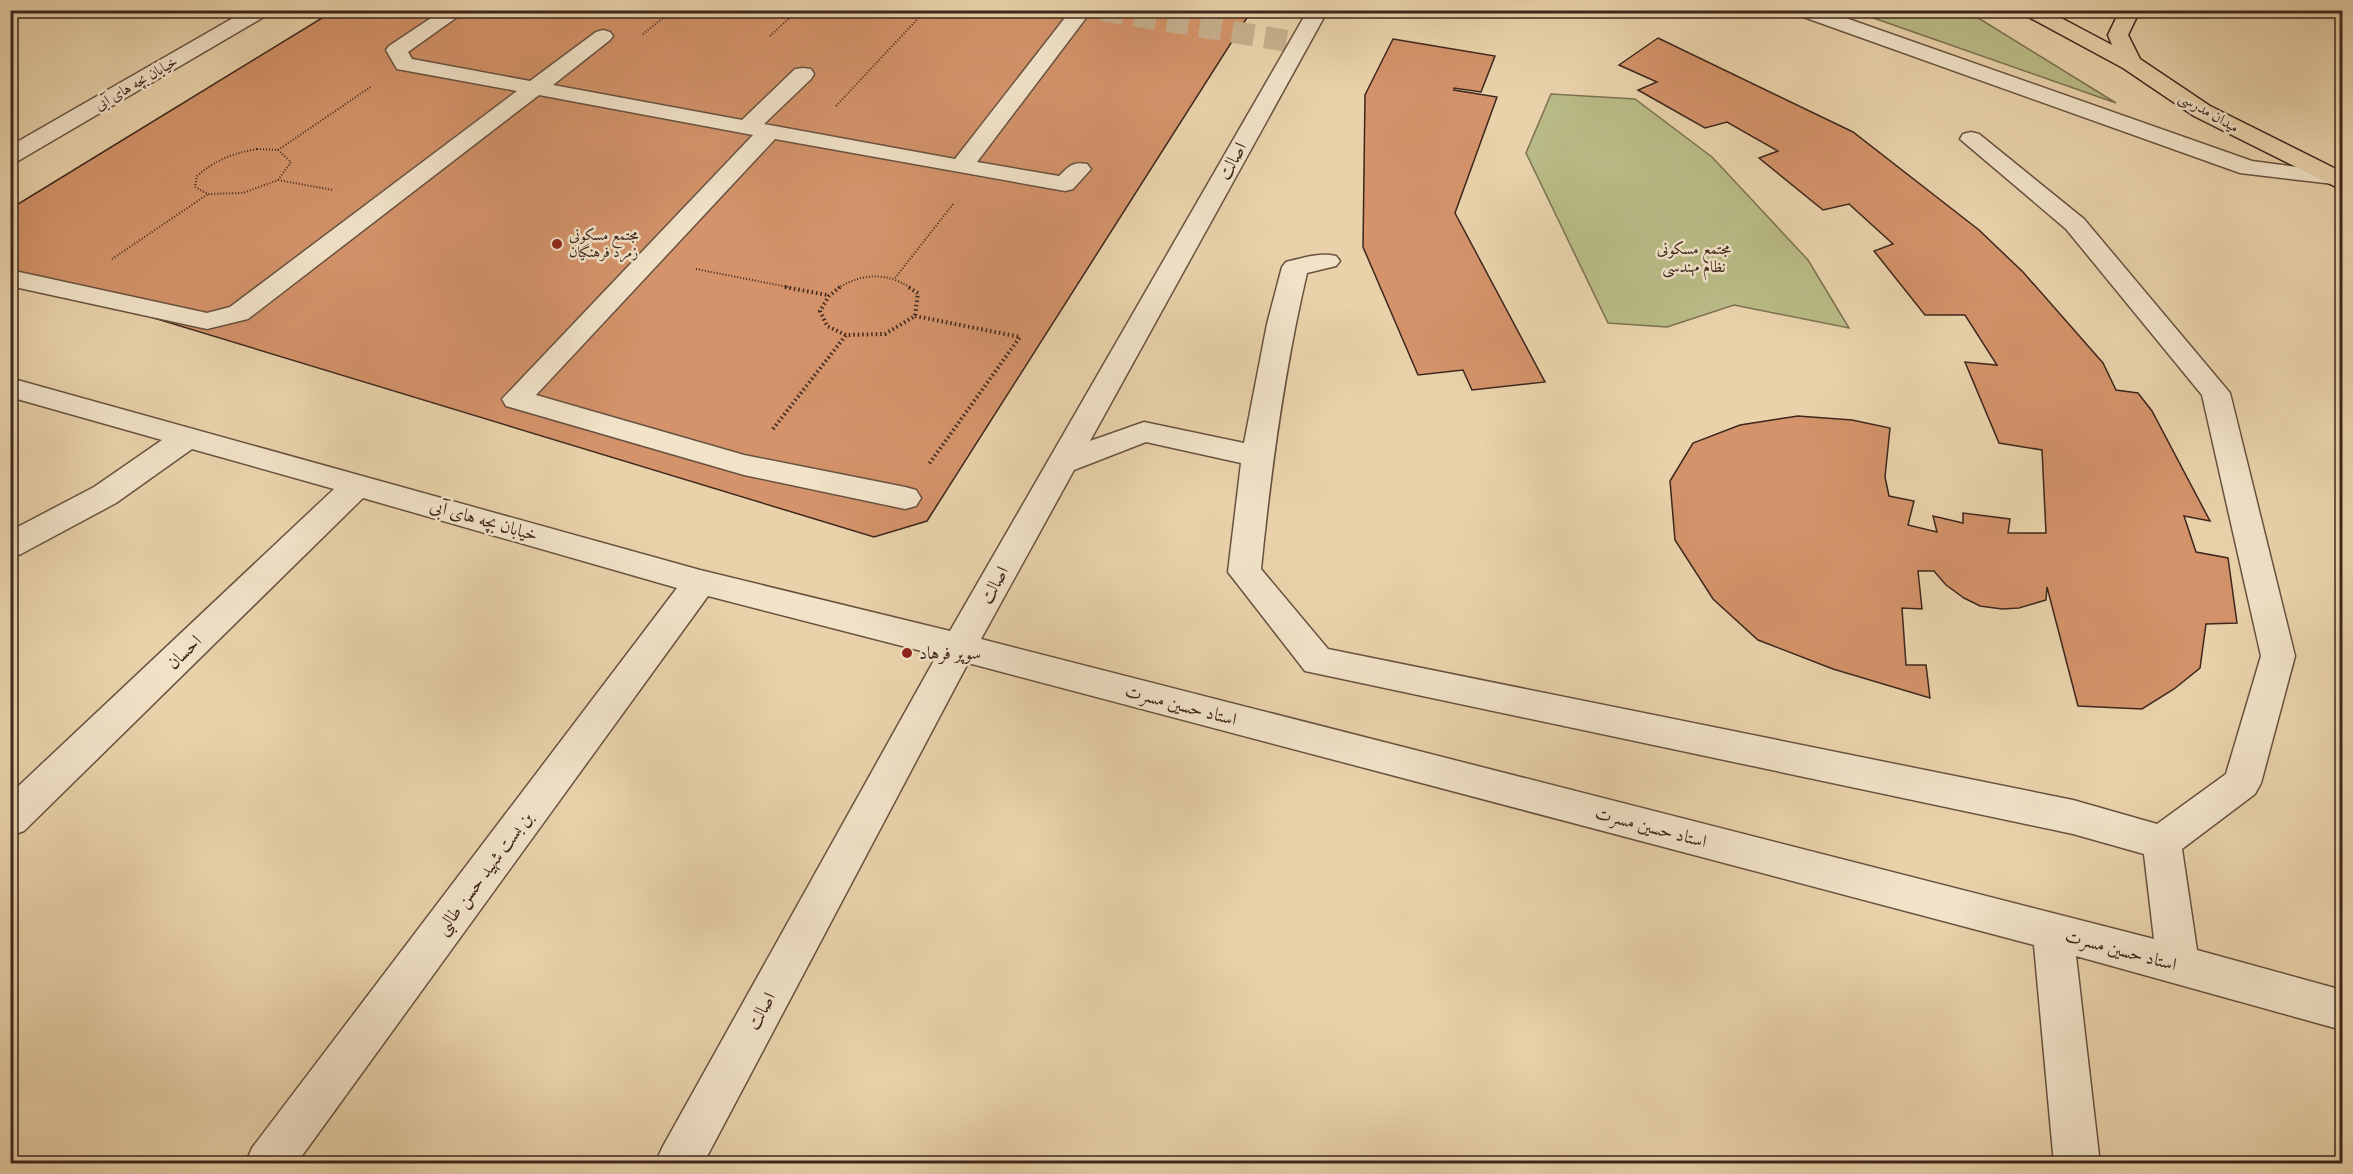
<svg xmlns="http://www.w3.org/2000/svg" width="2353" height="1174" font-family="'IM FELL Great Primer',Amiri,serif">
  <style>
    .green { fill: #b9bb86; stroke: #7b7152; stroke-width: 1.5 }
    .building { fill: #d4936a; stroke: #3d271d; stroke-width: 1.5 }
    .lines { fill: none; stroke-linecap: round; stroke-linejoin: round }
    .minor-tunnel { stroke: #c7b08e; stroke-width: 22; stroke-dasharray: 22 11; stroke-linecap: butt }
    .minor-casing { stroke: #685240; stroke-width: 3 }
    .major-casing { stroke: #3d271d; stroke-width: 3 }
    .path-far1 { stroke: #3d271d; stroke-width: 2; stroke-dasharray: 1 2; stroke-linecap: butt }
    .path { stroke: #3d271d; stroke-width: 4; stroke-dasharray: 1.5 3; stroke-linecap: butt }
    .minor { fill: #f1e2c8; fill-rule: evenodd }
    .major { fill: #e9d2aa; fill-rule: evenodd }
    .poi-dot { fill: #8f2418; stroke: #f1e2c8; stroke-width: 2 }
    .labels { text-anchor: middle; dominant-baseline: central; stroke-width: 5; stroke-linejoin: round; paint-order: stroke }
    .far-street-label { font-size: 15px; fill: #3d271d; stroke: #f1e2c8 }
    .far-poi-label { font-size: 15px; fill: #3d271d; stroke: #f1e2c8; text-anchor: start }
    .far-neighbourhood-label { font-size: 16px; fill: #3d271d; stroke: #f1e2c8 }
    .street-label { font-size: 18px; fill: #3d271d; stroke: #f1e2c8 }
    .poi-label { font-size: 18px; fill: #3d271d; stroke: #f1e2c8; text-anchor: start }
  </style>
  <rect width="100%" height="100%" fill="#e9d2aa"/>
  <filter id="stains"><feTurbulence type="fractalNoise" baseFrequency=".00333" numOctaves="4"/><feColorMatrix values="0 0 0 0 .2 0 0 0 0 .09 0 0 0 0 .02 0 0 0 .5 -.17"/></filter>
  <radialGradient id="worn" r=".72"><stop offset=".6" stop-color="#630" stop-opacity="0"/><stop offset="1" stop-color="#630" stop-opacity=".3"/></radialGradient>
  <path class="green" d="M 1852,11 L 1967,11 L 2116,103 L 1862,14 Z
    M 1551,94 L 1635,99 L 1712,157 L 1808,260 L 1849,328 L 1734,305 L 1667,327 L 1608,323 L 1526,153 Z"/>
  <path class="building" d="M 335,10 L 1252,10 L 927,521 L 874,537 L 65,291 L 10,278 L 10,209 Z
    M 1658,38 L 1853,132 L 1979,230 L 2023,272 L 2103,363 L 2116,390 L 2138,393 L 2152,411 L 2210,521 L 2184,516 L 2196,552 L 2228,558 L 2237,623 L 2206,624 L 2200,668 L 2174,689 L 2142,709 L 2078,706 L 2047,587 L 2046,600 L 2019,608 L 2002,609 L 1980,606 L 1964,598 L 1946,585 L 1934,571 L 1918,571 L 1922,609 L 1902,608 L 1906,665 L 1926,665 L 1930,698 L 1833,669 L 1758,640 L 1713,599 L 1675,540 L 1670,481 L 1693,443 L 1740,425 L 1798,416 L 1852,420 L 1890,428 L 1885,477 L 1889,496 L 1914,501 L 1908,525 L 1937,532 L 1933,516 L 1963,523 L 1963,513 L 2010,519 L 2008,533 L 2046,533 L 2042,450 L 1999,443 L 1965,362 L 1997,365 L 1965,315 L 1925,315 L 1874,251 L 1893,244 L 1849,204 L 1823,210 L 1759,158 L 1778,151 L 1727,122 L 1705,128 L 1638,90 L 1657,82 L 1619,65 Z
    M 1393,39 L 1495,56 L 1481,92 L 1454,88 L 1454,90 L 1497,97 L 1455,213 L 1545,382 L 1472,390 L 1463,370 L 1418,375 L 1363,247 L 1365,95 Z"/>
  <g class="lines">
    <path class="minor-tunnel" d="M 1102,10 L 1300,43"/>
    <g class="minor-casing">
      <path id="minor" d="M 247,10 L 272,10 L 269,14 L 18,161 L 10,163 L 10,146 Z
        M 443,10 L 467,10 L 408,52 L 412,59 L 530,81 L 596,32 L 603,30 L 610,32 L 613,36 L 610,40 L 553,85 L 742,120 L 795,69 L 803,68 L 811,69 L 814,74 L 811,79 L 764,124 L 955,159 L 1071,10 L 1092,10 L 977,162 L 1059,176 C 1069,166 1073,161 1087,164 L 1091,169 L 1073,189 L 1065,191 L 775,139 L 536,395 L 744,455 L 905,487 L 916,490 L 921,498 L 916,506 L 905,509 L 744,475 L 506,406 L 502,399 L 753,135 L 539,95 L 248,319 L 207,329 L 10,286 L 10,270 L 207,313 L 230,307 L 517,91 L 397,69 L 386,50 L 389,46 Z
        M 1308,10 L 1328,10 L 1090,441 L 1144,422 L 1244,443 L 1267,324 L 1282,267 L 1286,262 C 1302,258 1320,252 1336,256 L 1340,261 L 1336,266 L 1307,273 C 1284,371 1271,469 1261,569 L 1328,649 L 2073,800 L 2157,824 L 2226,774 L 2261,656 L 2202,395 L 2066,229 L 1960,139 L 1963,134 L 1971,132 L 1979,134 L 2084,219 L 2230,393 L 2295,656 L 2261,783 L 2255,794 L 2182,849 L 2197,950 L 2342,990 L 2342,1030 L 2076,956 L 2100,1164 L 2054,1164 L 2034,945 L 968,663 L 703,1164 L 655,1164 L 662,1148 L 937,655 L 708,596 L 296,1164 L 245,1164 L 252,1148 L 677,588 L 363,498 L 24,831 L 10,836 L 10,794 L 334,489 L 192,449 L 116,503 L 21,554 L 10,558 L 10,531 L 94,487 L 162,440 L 10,397 L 10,378 L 700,570 L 950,631 ZM 1146,442 L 1241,463 L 1228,572 L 1305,671 L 2073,834 L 2144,854 L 2154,939 L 981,639 L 1074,470 Z
        M 1792,10 L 1823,10 L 2252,161 L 2342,173 L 2342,185 L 2240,173 L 1795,14 Z"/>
    </g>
    <g class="major-casing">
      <path id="major" d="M 2020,10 L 2046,10 L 2112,45 L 2108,35 L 2120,10 L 2140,10 L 2128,35 L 2140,59 L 2210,106 L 2342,172 L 2342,188 L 2334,186 L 2194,116 L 2123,68 L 2023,14 Z"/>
    </g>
    <path class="path-far1" d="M 989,10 L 1027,17
      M 643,34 L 673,10
      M 770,36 L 798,10
      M 836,106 L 926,10
      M 257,149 L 278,150 L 291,162 L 278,180 L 243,193 L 208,194 L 195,187 L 197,176 C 215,160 234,153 257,149 Z
      M 278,150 L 372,86
      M 278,180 L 333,190
      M 112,259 L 208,194
      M 696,269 L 793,288
      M 895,278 L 954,203
      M 838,288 C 863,273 886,272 911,288"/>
    <path class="path" d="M 785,287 L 827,295
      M 840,287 L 829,296 L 820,311 L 827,326 L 846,335 L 885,334 L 915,316 L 918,293 L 908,287
      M 915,316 L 1020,337 L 929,464
      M 773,429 L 846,335"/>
    <use href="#minor" class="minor"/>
    <use href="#major" class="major"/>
  </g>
  <g class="poi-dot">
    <circle cx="557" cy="244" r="6"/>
    <circle cx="907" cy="653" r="6"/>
  </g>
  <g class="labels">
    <g class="far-street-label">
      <text transform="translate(136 83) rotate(-30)">خیابان بچه های آبی</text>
      <text transform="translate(2209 112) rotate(30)">میدان مدرسی</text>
    </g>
    <g class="far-poi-label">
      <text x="569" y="235">مجتمع مسکونی<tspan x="569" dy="17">زمرد فرهنگیان</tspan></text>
    </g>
    <g class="far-neighbourhood-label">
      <text x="1694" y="248">مجتمع مسکونی<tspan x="1694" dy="18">نظام مهندسی</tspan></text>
    </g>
    <g class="street-label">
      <text transform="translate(1232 161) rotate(-61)">اصالت</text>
      <text transform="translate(484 520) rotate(16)">خیابان بچه های آبی</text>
      <text transform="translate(994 585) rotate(-61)">اصالت</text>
      <text transform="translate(184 652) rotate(-44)">احسان</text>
      <text transform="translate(1181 705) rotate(15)">استاد حسین مسرت</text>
      <text transform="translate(1651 827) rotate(15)">استاد حسین مسرت</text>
      <text transform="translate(484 873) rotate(-53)">بن بست شهید حسن طالبی</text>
      <text transform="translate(2121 950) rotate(15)">استاد حسین مسرت</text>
      <text transform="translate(761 1011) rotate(-61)">اصالت</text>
    </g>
    <g class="poi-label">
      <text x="919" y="653">سوپر فرهاد</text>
    </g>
  </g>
  <rect width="2353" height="1174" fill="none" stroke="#e9d2aa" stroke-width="36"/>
  <rect x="12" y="12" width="2329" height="1150" fill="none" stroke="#3d271d" stroke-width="3"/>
  <rect x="18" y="18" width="2317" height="1138" fill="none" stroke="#3d271d" stroke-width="1.5"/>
  <rect width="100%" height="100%" filter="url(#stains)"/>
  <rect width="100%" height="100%" fill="url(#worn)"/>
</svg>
